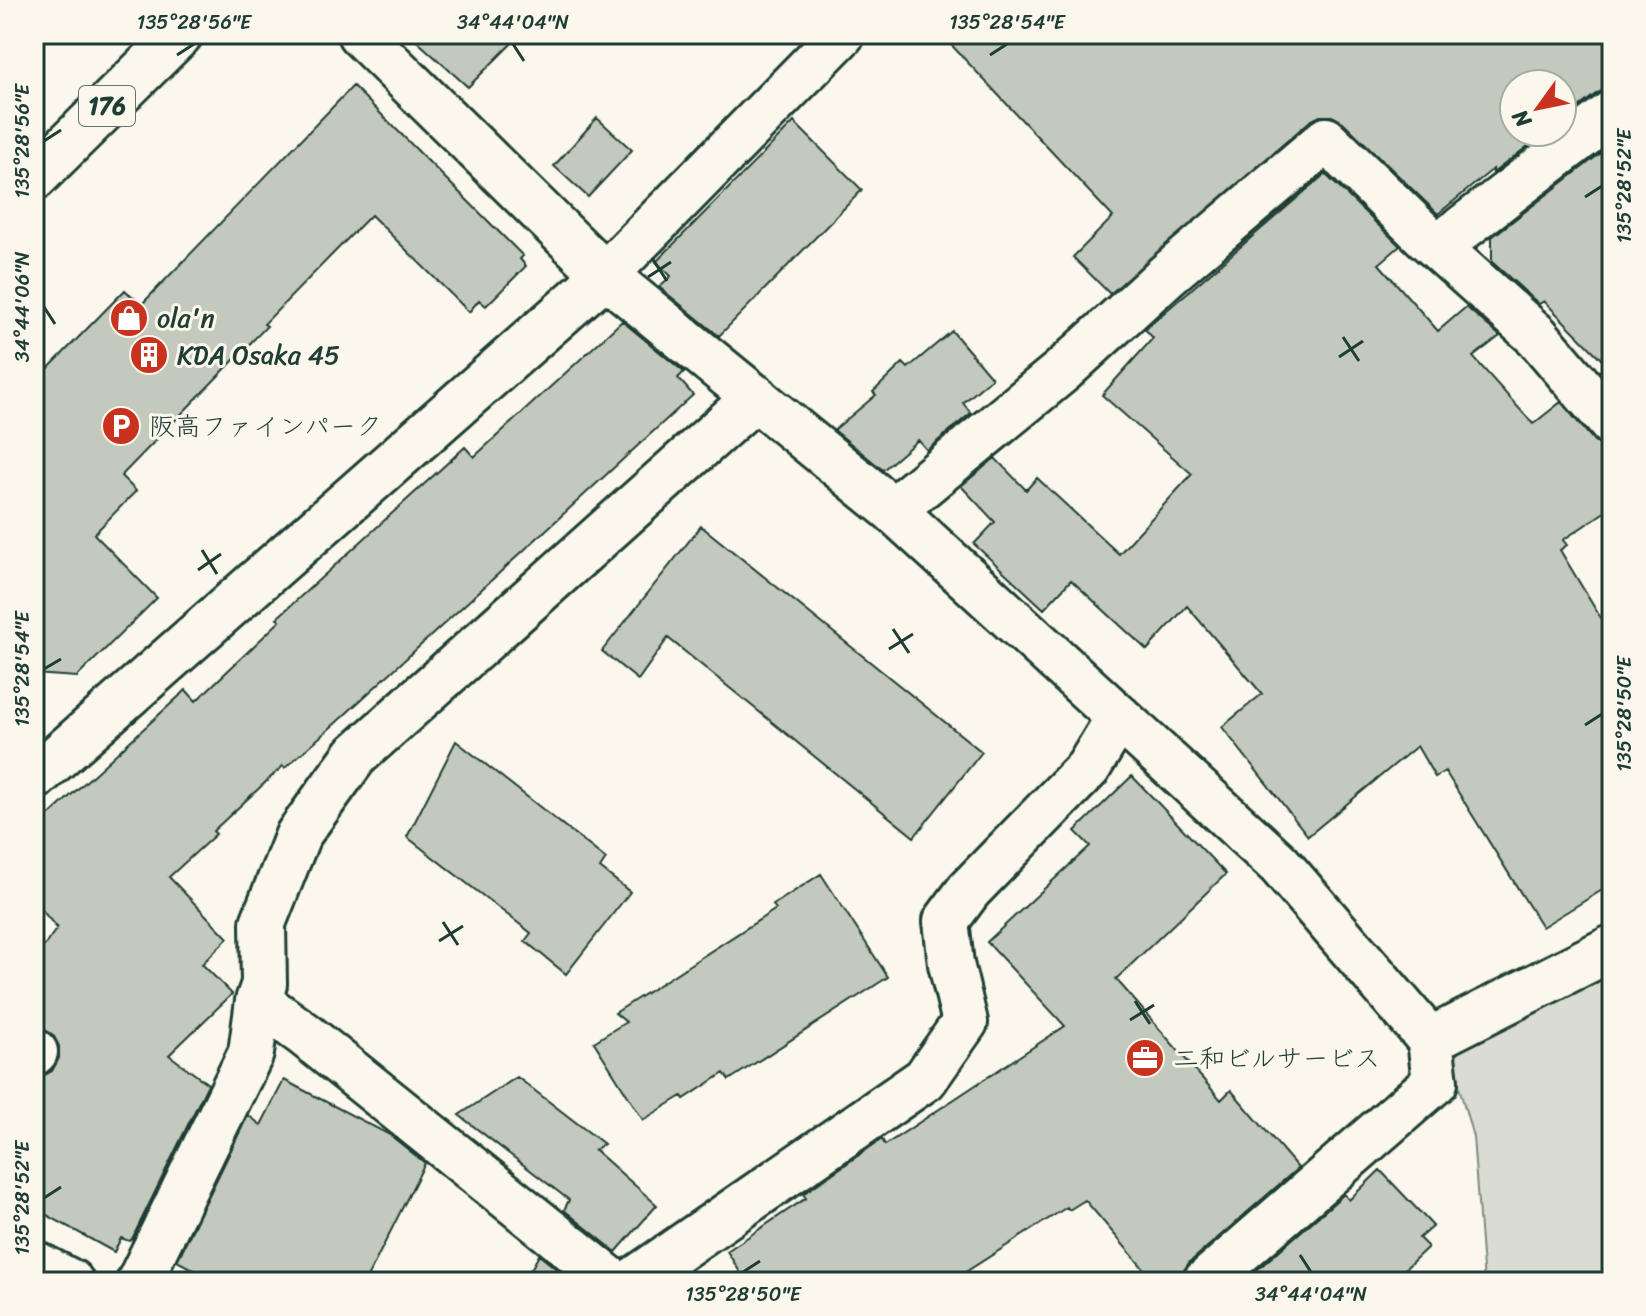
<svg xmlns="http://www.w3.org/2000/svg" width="1646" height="1316" font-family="Sriracha,'Klee One',sans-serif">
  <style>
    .green { fill: #dbdcd1; stroke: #7d8c82; stroke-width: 2 }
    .building { fill: #c4c9be; stroke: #1f3d34; stroke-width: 2 }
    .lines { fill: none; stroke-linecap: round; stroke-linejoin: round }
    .minor-casing { stroke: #1f3d34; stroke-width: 50 }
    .highway-casing { stroke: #1f3d34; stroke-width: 50 }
    .minor { stroke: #fbf7ec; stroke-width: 44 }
    .highway { stroke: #fbf7ec; stroke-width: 44 }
    .ticks { fill: none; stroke: #1f3d34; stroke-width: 3 }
    .labels { text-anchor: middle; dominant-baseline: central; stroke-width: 6; stroke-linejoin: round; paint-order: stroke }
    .shield { fill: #fbf7ec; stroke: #61756b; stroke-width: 2 }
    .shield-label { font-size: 24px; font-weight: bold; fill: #1f3d34 }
    .poi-label { font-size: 26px; fill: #1f3d34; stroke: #fbf7ec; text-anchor: start }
    .neatline { fill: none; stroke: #1f3d34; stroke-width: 3 }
    .ticks-label { font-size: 20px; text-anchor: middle; fill: #1f3d34 }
  </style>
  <rect width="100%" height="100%" fill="#fbf7ec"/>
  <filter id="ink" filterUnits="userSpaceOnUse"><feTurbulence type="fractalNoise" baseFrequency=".0125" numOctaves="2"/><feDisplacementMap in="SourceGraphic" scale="16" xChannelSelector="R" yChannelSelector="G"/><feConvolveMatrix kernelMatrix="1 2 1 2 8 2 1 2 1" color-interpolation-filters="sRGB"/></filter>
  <g filter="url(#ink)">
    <path class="green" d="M 1612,968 L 1612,1282 L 1484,1282 L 1473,1137 L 1453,1065 L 1462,1042 Z"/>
    <path class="building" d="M 409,34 L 521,34 L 468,87 Z
      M 941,34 L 1612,34 L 1612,86 L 1597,93 L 1562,120 L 1562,84 L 1514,84 L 1514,132 L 1546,132 L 1493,173 L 1493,169 L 1438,214 L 1343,122 L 1332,116 L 1320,116 L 1310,121 L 1110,294 L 1073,257 L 1113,217 Z
      M 353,86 L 523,256 L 520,259 L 526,266 L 486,306 L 479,300 L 469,312 L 371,215 L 264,324 L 267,326 L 121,476 L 136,491 L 94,534 L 157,598 L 77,677 L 34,674 L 34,383 L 125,290 L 141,305 Z
      M 597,118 L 632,150 L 588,197 L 554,166 Z
      M 794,122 L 862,190 L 719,336 L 659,287 L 671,276 L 656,262 Z
      M 1610,146 L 1612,148 L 1612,385 L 1600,371 L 1607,365 L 1544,301 L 1539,304 L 1492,262 L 1492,237 Z
      M 1325,174 L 1400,246 L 1379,264 L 1438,331 L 1466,307 L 1500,336 L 1473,357 L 1533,424 L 1561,402 L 1594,441 L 1603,447 L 1612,448 L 1612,507 L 1563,540 L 1567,545 L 1560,550 L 1612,637 L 1612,884 L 1542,927 L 1445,771 L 1435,777 L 1417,746 L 1308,836 L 1222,727 L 1262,694 L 1187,606 L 1147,650 L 1071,580 L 1044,609 L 974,544 L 995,522 L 961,486 L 995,458 L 1026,490 L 1037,478 L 1119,554 L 1192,474 L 1102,395 L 1153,338 L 1145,329 Z
      M 622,321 L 684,372 L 678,378 L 693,395 L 338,721 L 285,768 L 283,766 L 213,831 L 216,834 L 169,877 L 228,938 L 202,964 L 232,994 L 169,1055 L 208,1084 L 132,1239 L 129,1241 L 121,1238 L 114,1252 L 34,1208 L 34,1077 L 41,1077 L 52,1071 L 59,1058 L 59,1046 L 53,1035 L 42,1028 L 34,1028 L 34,960 L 57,928 L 34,901 L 34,829 L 186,690 L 196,701 L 280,621 L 277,618 L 465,447 L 474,457 Z
      M 952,331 L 992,378 L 963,403 L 971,413 L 927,450 L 918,440 L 883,470 L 834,430 L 876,395 L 873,392 L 903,363 L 908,368 Z
      M 701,526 L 982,752 L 914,837 L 668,638 L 638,680 L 602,651 Z
      M 456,741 L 606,859 L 600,868 L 630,892 L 566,974 L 525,941 L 531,933 L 407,837 Z
      M 1132,776 L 1226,874 L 1116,979 L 1221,1100 L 1231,1090 L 1298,1168 L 1189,1263 L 1182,1273 L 1181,1282 L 1155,1282 L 1085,1200 L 1069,1210 L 1067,1207 L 950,1282 L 746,1282 L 727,1251 L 806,1198 L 803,1194 L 882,1139 L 885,1145 L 1065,1026 L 987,942 L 1090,846 L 1075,831 Z
      M 821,874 L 888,977 L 729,1080 L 724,1073 L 684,1099 L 682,1096 L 643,1120 L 594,1042 L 626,1022 L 615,1013 L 776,909 L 773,905 Z
      M 517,1077 L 604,1144 L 595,1150 L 657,1205 L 616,1252 L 564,1210 L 569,1200 L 459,1115 Z
      M 284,1080 L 390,1135 L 425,1163 L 365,1282 L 217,1282 L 177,1261 L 248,1115 L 261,1125 Z
      M 1380,1170 L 1433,1226 L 1419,1238 L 1428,1247 L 1391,1282 L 1243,1282 L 1344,1194 L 1349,1200 Z
      M 539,1255 L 573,1282 L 524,1282 Z"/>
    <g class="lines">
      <g class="minor-casing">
        <path id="minor" d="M 360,34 L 605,275 L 893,510 L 1279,864 L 1430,1040 L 1435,1082 L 1205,1282
          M 1438,247 L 1612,113
          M 893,510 L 1062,371 L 1167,275 L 1326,140 L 1425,236 L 1537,336 L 1612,424
          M 34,778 L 605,275 L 842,34
          M 258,1001 L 304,1034 L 613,1282
          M 1430,1040 L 1612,948
          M 34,1053 L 35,1052
          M 34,1263 L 71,1282
          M 139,1282 L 251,1053 L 258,1001 L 264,984 L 263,923 L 298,835 L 355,756 L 756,397
          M 631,1282 L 925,1079 L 965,1022 L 951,964 L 946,921 L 969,890 L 1088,768 L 1119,717"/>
      </g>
      <g class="highway-casing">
        <path id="highway" d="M 34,178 L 180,34"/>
      </g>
      <use href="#minor" class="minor"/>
      <use href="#highway" class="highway"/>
    </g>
  </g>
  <path class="ticks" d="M 513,44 L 524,61M 177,55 L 194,44M 990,55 L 1007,44M 44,141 L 61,130M 1585,197 L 1602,186M 652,258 L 667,281M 648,277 L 671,262M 44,307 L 55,324M 1343,337 L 1359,361M 1339,357 L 1363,341M 202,550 L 217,574M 198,570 L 221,554M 893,629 L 909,653M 889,649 L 913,634M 44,669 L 61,659M 1585,725 L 1602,714M 443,922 L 458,945M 439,941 L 463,926M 1135,1001 L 1150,1024M 1130,1020 L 1154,1005M 44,1198 L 61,1187M 1300,1255 L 1311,1272M 743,1272 L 760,1261"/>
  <defs>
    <g id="shop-disc" transform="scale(2)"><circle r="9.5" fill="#c8321e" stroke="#fbf7ec"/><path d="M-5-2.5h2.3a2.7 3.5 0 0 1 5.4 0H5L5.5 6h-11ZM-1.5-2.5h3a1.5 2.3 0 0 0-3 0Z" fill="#fff"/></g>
    <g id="building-disc" transform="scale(2)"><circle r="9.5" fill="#c8321e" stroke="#fbf7ec"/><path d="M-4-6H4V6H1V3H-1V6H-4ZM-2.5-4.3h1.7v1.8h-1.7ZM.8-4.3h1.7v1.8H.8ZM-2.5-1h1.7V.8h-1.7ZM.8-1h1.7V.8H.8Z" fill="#fff"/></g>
    <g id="parking-disc" transform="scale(2)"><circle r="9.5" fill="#c8321e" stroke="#fbf7ec"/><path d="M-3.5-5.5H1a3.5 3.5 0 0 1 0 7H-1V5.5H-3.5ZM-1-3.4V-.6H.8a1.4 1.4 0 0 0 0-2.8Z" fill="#fff"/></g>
    <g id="office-disc" transform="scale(2)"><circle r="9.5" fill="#c8321e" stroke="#fbf7ec"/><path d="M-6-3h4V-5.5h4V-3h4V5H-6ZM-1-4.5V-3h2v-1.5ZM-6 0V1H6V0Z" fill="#fff"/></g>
  </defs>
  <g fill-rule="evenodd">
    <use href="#shop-disc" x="129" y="318"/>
    <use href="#building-disc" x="149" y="355"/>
    <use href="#parking-disc" x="121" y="426"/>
    <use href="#office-disc" x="1145" y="1058"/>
  </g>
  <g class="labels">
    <rect class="shield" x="79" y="86" width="56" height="40" rx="6"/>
    <g class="shield-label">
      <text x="107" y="106">176</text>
    </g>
    <g class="poi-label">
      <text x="157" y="318">ola'n</text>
      <text x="177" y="355">KDA Osaka 45</text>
      <text x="149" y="426">阪高ファインパーク</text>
      <text x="1173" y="1058">二和ビルサービス</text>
    </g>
  </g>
  <rect width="1646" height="1316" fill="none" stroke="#fbf7ec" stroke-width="88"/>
  <g transform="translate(1538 108) rotate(237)"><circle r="38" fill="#fbf7ec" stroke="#a3ada2" stroke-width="2"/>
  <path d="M0-6L14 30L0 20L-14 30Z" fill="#c8321e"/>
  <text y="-12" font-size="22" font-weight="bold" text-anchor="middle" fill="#1f3d34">N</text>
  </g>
  <rect x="44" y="44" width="1558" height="1228" class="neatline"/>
  <g class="ticks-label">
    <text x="194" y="29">135°28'56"E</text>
    <text x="513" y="29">34°44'04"N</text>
    <text x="1007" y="29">135°28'54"E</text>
    <text transform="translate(22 141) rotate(-90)" y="7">135°28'56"E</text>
    <text transform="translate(1624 186) rotate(-90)" y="7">135°28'52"E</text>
    <text transform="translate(22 307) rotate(-90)" y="7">34°44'06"N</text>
    <text transform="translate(22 669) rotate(-90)" y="7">135°28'54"E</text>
    <text transform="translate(1624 714) rotate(-90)" y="7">135°28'50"E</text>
    <text transform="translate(22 1198) rotate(-90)" y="7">135°28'52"E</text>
    <text x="743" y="1301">135°28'50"E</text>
    <text x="1311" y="1301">34°44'04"N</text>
  </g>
</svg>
